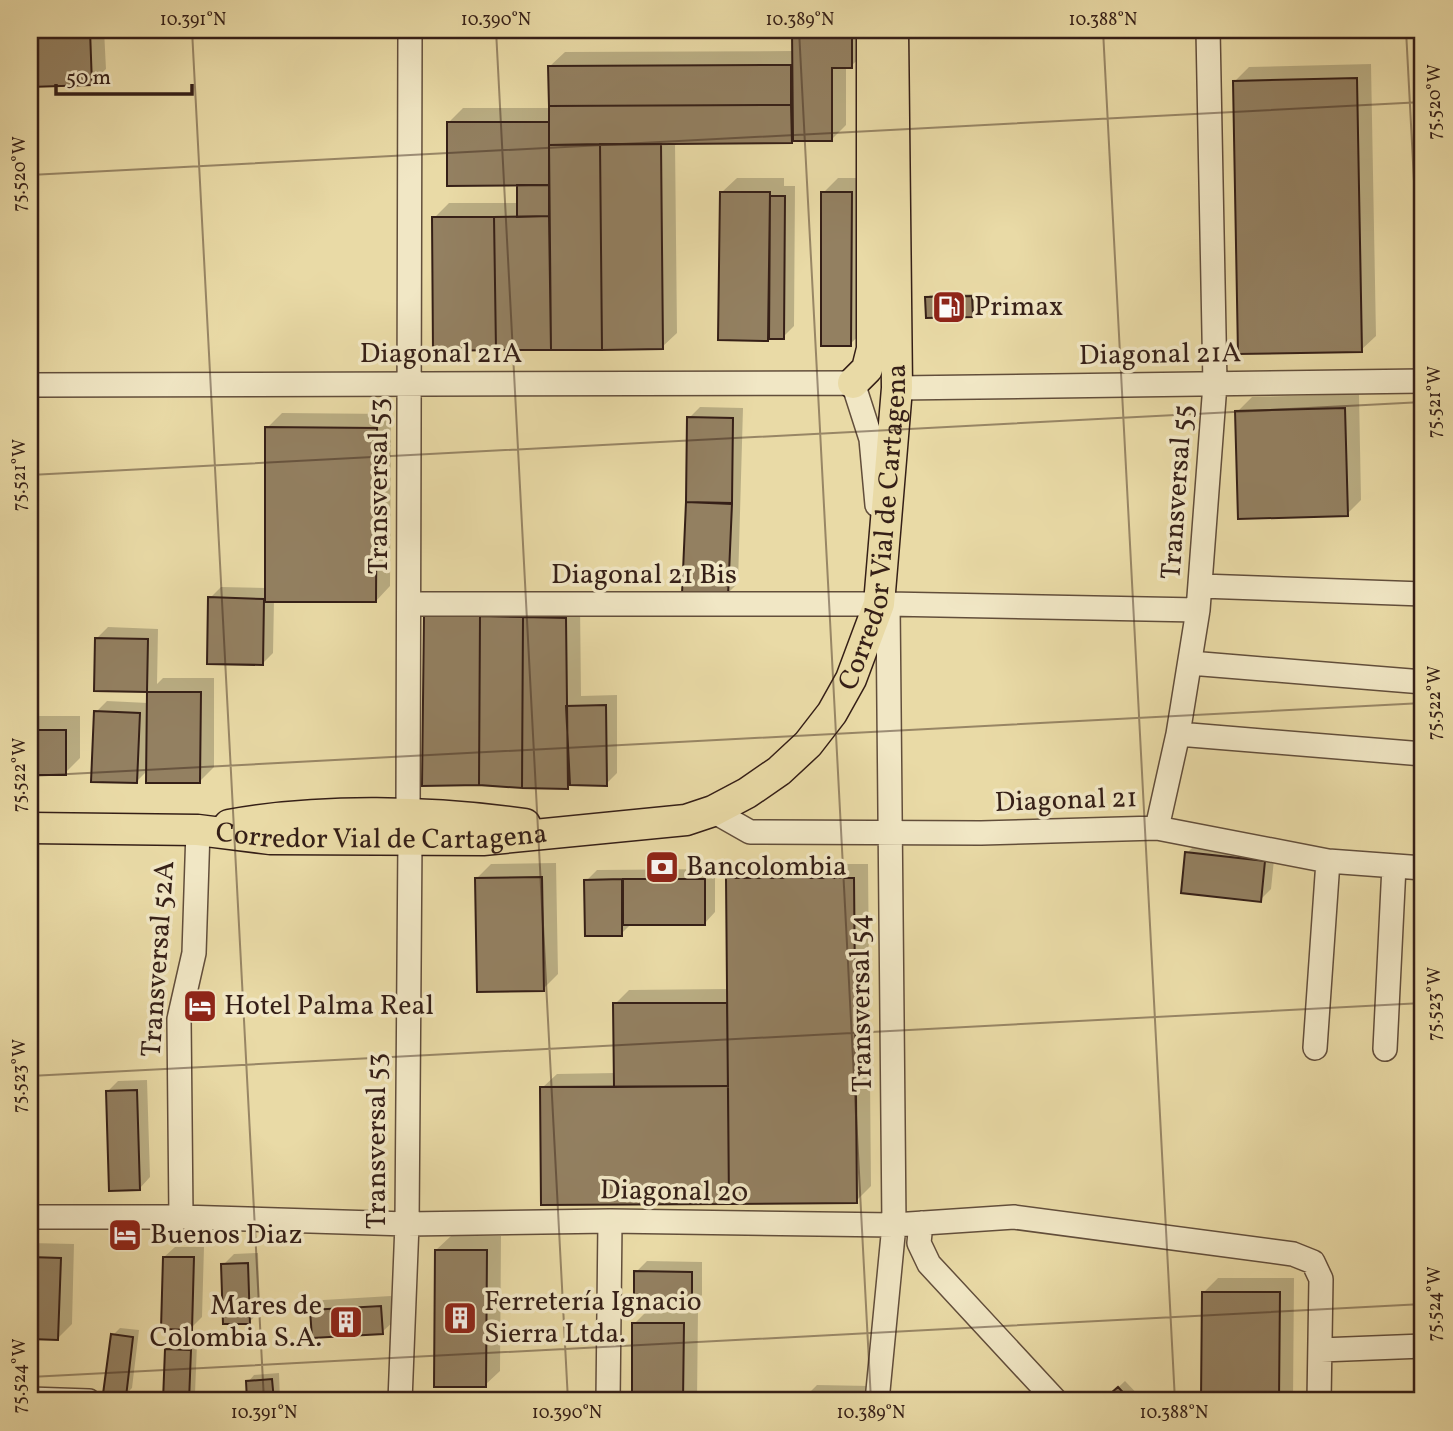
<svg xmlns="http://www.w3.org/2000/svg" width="1453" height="1431" font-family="Vollkorn,serif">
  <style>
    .shadow { fill: #0003; fill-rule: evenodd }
    .building { fill: #938061; stroke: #351f17; stroke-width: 2 }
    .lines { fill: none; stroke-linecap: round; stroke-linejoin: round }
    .minor-casing { stroke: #624e3b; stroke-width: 26 }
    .major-casing { stroke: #351f17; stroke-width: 33 }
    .minor { stroke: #f1e7c5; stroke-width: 23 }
    .major { stroke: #e9daa6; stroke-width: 30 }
    .ticks { fill: none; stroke: #351f17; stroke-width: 2; stroke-opacity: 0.45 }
    .labels { text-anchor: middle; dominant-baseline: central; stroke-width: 7; stroke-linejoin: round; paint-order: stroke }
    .poi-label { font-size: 28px; fill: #351f17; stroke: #f1e7c5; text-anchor: start }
    .street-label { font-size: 28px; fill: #351f17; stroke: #f1e7c5 }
    .neatline { fill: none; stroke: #351f17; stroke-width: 2.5 }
    .ticks-label { font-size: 18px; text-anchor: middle; fill: #351f17 }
  </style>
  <rect width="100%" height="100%" fill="#e9daa6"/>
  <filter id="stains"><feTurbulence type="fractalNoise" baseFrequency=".00286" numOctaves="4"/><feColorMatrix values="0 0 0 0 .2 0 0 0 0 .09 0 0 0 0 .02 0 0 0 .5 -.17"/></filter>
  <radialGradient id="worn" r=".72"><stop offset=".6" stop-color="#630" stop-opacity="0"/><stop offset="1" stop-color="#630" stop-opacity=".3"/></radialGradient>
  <path class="shadow" d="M 30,30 L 104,30 L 106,69 L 91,83 L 30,85 Z
    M 794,30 L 866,30 L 866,52 L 851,66 L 846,66 L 846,125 L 832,139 L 675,142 L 677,333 L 662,347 L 435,349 L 434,218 L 449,203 L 519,203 L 519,183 L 448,123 L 463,108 L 550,108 L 550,66 L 565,52 L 794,51 Z
    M 1371,64 L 1376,336 L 1361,350 L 1235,81 L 1249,67 Z
    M 30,133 L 39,133 L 39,152 L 30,161 Z
    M 737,178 L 784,178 L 784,186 L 795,186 L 794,326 L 783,337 L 767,339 L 722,192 Z
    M 838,178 L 865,178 L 865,330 L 850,344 L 823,193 Z
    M 975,294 L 975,312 L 972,315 L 927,298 L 930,295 Z
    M 1359,394 L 1361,500 L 1347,514 L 1237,412 L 1252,397 Z
    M 700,407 L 743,408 L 738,583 L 727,594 L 684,592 L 689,418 Z
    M 282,413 L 391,414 L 390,586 L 376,601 L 274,600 L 273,653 L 262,664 L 210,598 L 221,587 L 267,588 L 267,428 Z
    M 440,602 L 580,604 L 581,696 L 617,695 L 617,773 L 606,784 L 571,783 L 568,787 L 424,784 L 426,617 ZM 566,727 L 569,735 L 570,781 L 567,781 Z
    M 108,627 L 158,629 L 157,684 L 163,678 L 214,678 L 214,767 L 199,782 L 148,770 L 136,782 L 96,712 L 107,701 L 148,703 L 148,690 L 96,689 L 97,638 Z
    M 30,716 L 80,716 L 80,758 L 65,773 L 30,773 Z
    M 1198,842 L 1275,850 L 1271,889 L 1260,900 L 1187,853 Z
    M 556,863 L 558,974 L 543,989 L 476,879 L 491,864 Z
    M 742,864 L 868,864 L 871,1186 L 856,1201 L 542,1088 L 557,1074 L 615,1073 L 615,1004 L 629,990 L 729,989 L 728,879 Z
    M 715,869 L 715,912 L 705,923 L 632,923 L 621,934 L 586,881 L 597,870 Z
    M 147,1080 L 150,1177 L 140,1188 L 107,1092 L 118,1081 Z
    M 451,1236 L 501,1236 L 500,1371 L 485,1385 L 436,1250 Z
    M 30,1243 L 74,1244 L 72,1324 L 58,1338 L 30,1338 Z
    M 175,1247 L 204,1247 L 202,1317 L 191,1328 L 164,1257 Z
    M 258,1253 L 260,1311 L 249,1322 L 223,1265 L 234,1254 Z
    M 647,1261 L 702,1262 L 702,1295 L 688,1309 L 698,1309 L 697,1401 L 633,1401 L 634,1324 L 652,1306 L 636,1272 Z
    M 1218,1278 L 1294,1278 L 1293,1401 L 1202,1401 L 1204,1292 Z
    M 391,1296 L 393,1322 L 382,1332 L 312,1311 L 323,1300 Z
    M 120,1328 L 139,1330 L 132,1388 L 125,1395 L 113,1335 Z
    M 174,1343 L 197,1344 L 195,1394 L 188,1401 L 165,1400 L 167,1350 Z
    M 279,1373 L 280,1401 L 249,1401 L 248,1382 L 254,1375 Z
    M 1125,1381 L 1144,1401 L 1104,1401 L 1106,1399 Z
    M 817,1385 L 870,1386 L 870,1401 L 806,1401 L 806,1396 Z"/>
  <path class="building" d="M 30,30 L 90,30 L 92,85 L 30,87 Z
    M 792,30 L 852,30 L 852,68 L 832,68 L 832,141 L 793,141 Z
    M 791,65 L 791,105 L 549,106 L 548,66 Z
    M 1357,78 L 1362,352 L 1238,354 L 1233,81 Z
    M 791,105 L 792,143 L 549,145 L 549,106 Z
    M 447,122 L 549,122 L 549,185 L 447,186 Z
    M 600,144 L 661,144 L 663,349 L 602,350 Z
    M 600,144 L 602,350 L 551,350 L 549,145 Z
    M 517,185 L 549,185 L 549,216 L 517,217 Z
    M 720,192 L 770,192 L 768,341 L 718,340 Z
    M 821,192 L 852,192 L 851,346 L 821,346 Z
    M 770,196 L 785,196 L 784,339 L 769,339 Z
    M 549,216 L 551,350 L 496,350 L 494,217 Z
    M 432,217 L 494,217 L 496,350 L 433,351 Z
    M 972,296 L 973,317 L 926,318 L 925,297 Z
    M 1345,408 L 1348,516 L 1238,519 L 1235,411 Z
    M 687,417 L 733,418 L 732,503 L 686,502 Z
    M 265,427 L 377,428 L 376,602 L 265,602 Z
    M 686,502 L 732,504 L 728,596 L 682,594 Z
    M 208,597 L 264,599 L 263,665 L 207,664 Z
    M 424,616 L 480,616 L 479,785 L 422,786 Z
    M 480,616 L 523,617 L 522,788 L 479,785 Z
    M 523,617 L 566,618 L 568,789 L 522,788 Z
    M 95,638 L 148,639 L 147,692 L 94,691 Z
    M 147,692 L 201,692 L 200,783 L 146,783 Z
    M 606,705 L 607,786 L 570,785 L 566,706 Z
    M 94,711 L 140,713 L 137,783 L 91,782 Z
    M 30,730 L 66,730 L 66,775 L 30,775 Z
    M 1185,852 L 1265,861 L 1261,902 L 1181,893 Z
    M 542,877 L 544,991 L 477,992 L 475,878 Z
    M 726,878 L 854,878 L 857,1203 L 729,1204 Z
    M 622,879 L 622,936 L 585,936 L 584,880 Z
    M 623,879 L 705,879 L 705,925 L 623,925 Z
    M 613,1003 L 727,1003 L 728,1086 L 614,1087 Z
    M 728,1086 L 729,1204 L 541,1205 L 540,1087 Z
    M 137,1090 L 140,1190 L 109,1191 L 106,1091 Z
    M 435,1250 L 487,1250 L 486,1387 L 434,1387 Z
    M 30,1257 L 61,1258 L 58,1340 L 30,1339 Z
    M 163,1257 L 194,1257 L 192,1330 L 161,1329 Z
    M 248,1263 L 250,1324 L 223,1324 L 221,1264 Z
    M 634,1271 L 692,1272 L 692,1308 L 634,1307 Z
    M 1202,1292 L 1280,1292 L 1279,1401 L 1201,1401 Z
    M 381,1306 L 383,1334 L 312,1338 L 310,1310 Z
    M 632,1323 L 684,1323 L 683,1401 L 632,1401 Z
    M 111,1334 L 133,1337 L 126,1397 L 103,1394 Z
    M 165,1349 L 191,1350 L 189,1401 L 163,1401 Z
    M 272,1379 L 274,1401 L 247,1401 L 246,1381 Z
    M 1118,1387 L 1131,1401 L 1102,1401 Z
    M 804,1396 L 860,1396 L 860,1401 L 804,1401 Z"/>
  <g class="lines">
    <g class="minor-casing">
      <path id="minor" d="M 30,385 L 853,383 L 871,439 L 877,505
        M 897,388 L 1423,381
        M 1201,586 L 1423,594
        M 409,604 L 888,604 L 1198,610
        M 1190,663 L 1423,682
        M 1178,734 L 1423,754
        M 713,811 L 750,832 L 981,833 L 1157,828 L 1328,861 L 1423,868
        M 408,816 L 410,30
        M 1157,828 L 1178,734 L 1198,610 L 1215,384 L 1208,30
        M 1315,1048 L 1328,861
        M 1385,1049 L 1394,866
        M 30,1217 L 181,1217 L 407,1224 L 610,1221 L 894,1225 L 1014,1217 L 1293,1254 L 1313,1262 L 1321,1279 L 1319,1401
        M 181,1217 L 179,1019 L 194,953 L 198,830
        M 921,1223 L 919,1243 L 929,1264 L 1056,1401
        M 1321,1350 L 1423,1346
        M 30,1399 L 89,1401
        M 400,1401 L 407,1224 L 410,839
        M 608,1401 L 610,1221
        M 877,1401 L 894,1225 L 888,604"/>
    </g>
    <g class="major-casing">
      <g id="major">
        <path d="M 853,383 L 867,369 L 872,349 L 872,30"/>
        <path d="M 229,825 C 322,808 431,811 525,824"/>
        <path id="s1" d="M 30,828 L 198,830 L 270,839 L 483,840 L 686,820 L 713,811 L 747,793 L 779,771 L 808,744 L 832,713 L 851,679 L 879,604 L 897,388 L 893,30"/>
      </g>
    </g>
    <use href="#minor" class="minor"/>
    <use href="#major" class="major"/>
  </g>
  <path class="ticks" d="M 192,30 L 264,1401M 496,30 L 568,1401M 799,30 L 871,1401M 1103,30 L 1175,1401M 1406,30 L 1423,351M 30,175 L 1423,102M 30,475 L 1423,402M 30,776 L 1423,703M 30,1076 L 1423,1003M 30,1377 L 1423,1304"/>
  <defs>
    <g id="fuel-square" transform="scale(1.75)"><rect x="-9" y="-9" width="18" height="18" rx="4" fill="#8f2418" stroke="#f1e7c5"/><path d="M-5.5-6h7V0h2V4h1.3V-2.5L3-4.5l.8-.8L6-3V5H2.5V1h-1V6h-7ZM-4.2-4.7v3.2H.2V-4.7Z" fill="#fff"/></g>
    <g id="bank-square" transform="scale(1.75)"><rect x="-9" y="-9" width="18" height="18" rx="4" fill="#8f2418" stroke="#f1e7c5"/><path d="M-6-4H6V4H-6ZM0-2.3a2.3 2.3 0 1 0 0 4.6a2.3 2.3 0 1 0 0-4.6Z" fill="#fff"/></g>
    <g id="hotel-square" transform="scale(1.75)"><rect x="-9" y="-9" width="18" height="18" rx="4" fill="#8f2418" stroke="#f1e7c5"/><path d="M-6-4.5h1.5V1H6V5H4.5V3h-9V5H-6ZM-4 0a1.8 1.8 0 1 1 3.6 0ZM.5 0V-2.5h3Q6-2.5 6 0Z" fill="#fff"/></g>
    <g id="building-square" transform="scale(1.75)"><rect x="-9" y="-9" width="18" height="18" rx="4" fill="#8f2418" stroke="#f1e7c5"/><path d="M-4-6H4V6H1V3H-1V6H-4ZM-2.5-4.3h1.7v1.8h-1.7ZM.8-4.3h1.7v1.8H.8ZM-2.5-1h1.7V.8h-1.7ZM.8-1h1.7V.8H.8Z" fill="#fff"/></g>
  </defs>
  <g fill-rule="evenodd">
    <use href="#fuel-square" x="949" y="307"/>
    <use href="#bank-square" x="662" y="867"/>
    <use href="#hotel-square" x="200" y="1006"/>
    <use href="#hotel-square" x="125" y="1235"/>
    <use href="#building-square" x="460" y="1318"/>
    <use href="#building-square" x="346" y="1322"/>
  </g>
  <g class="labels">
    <g class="poi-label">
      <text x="974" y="307">Primax</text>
      <text x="686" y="867">Bancolombia</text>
      <text x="224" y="1006">Hotel Palma Real</text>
      <text x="150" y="1235">Buenos Diaz</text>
      <text x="484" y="1302">Ferretería Ignacio<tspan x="484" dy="32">Sierra Ltda.</tspan></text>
      <text x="322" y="1306" text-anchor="end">Mares de<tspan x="322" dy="32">Colombia S.A.</tspan></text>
    </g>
    <g class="street-label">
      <text x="441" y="354">Diagonal 21A</text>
      <text transform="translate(1160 355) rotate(-1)">Diagonal 21A</text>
      <text transform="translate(379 486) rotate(-90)">Transversal 53</text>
      <text transform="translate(1178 492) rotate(-86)">Transversal 55</text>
      <text stroke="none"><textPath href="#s1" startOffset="1036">Corredor Vial de Cartagena</textPath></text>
      <text x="644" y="575">Diagonal 21 Bis</text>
      <text transform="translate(1066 801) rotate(-2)">Diagonal 21</text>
      <text stroke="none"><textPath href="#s1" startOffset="352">Corredor Vial de Cartagena</textPath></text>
      <text transform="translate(159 959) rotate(-86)">Transversal 52A</text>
      <text transform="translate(862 1003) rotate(-91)">Transversal 54</text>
      <text transform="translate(377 1141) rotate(-90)">Transversal 53</text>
      <text transform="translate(674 1192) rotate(1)">Diagonal 20</text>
    </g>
  </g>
  <rect width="1453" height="1431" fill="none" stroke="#e9daa6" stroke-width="77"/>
  <path d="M56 84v10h136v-10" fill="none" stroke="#351f17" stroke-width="3.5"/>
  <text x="66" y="84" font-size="21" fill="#351f17" stroke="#f1e7c5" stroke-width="5" paint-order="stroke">50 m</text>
  <rect x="38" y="38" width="1376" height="1354" class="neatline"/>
  <g class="ticks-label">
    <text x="193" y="25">10.391°N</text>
    <text x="496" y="25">10.390°N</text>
    <text x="800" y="25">10.389°N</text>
    <text x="1103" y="25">10.388°N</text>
    <text transform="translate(1434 102) rotate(-90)" y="6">75.520°W</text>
    <text transform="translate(19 174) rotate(-90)" y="6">75.520°W</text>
    <text transform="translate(1434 402) rotate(-90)" y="6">75.521°W</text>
    <text transform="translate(19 475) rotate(-90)" y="6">75.521°W</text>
    <text transform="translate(1434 703) rotate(-90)" y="6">75.522°W</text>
    <text transform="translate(19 775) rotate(-90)" y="6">75.522°W</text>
    <text transform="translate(1434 1004) rotate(-90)" y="6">75.523°W</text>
    <text transform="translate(19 1076) rotate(-90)" y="6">75.523°W</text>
    <text transform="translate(1434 1304) rotate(-90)" y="6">75.524°W</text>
    <text transform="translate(19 1376) rotate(-90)" y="6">75.524°W</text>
    <text x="264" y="1418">10.391°N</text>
    <text x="567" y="1418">10.390°N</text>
    <text x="871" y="1418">10.389°N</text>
    <text x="1174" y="1418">10.388°N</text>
  </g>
  <rect width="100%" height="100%" filter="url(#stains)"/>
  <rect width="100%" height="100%" fill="url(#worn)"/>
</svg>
